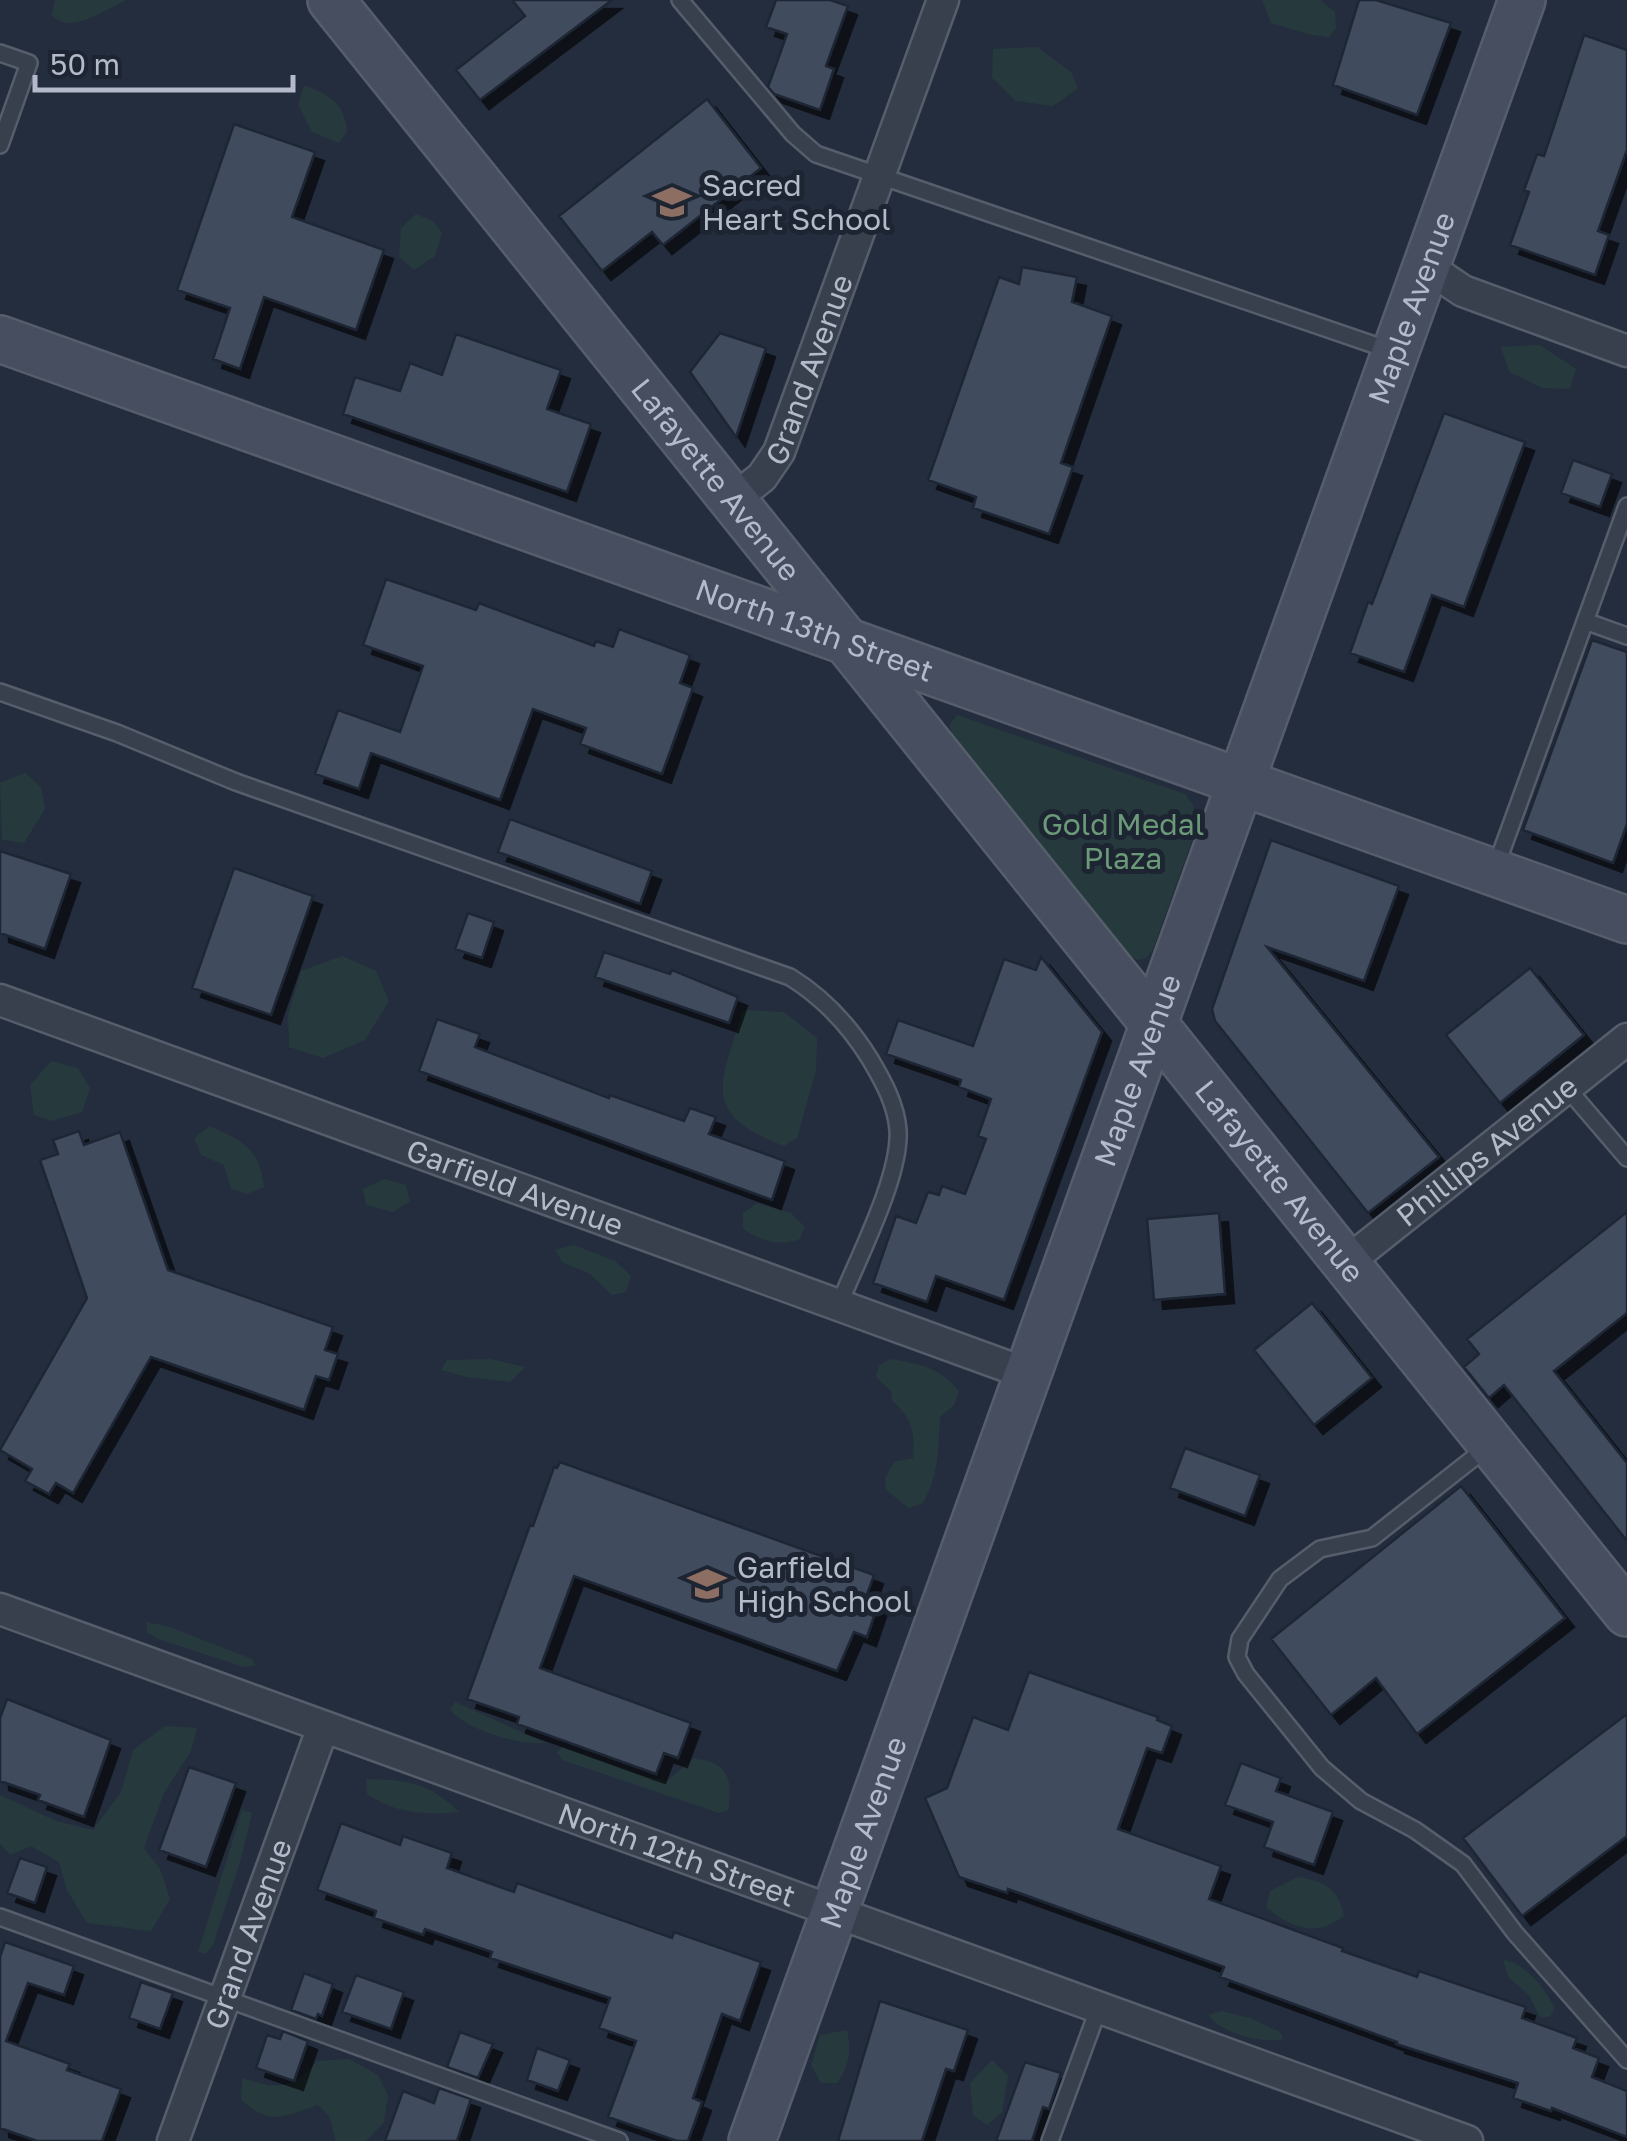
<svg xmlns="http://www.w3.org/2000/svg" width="1627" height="2141" font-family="'Golos Text',sans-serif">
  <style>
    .green { fill: #263a3e }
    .building { fill: #404b5d; stroke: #1f2634; stroke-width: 2.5; filter: url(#shadow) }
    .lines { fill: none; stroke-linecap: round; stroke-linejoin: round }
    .lane-casing { stroke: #565d6b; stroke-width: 20 }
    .street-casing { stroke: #565d6b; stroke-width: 35 }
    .secondary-casing { stroke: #565d6b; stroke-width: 50 }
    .lane { stroke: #383f4d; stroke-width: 15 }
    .street { stroke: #383f4d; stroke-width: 30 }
    .secondary { stroke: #464e60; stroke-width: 45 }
    .labels { text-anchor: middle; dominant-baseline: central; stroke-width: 10; stroke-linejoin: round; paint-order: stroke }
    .poi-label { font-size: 30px; fill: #b4bac9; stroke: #1d2432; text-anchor: start }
    .street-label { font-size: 30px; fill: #b4bac9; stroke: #1d2432 }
    .park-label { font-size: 30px; fill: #6b9a78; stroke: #1d2432 }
  </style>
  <defs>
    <filter id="shadow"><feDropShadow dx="9" dy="9" stdDeviation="0" flood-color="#0009"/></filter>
  </defs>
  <rect width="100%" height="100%" fill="#242d3d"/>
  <path class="green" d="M 55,0 L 127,0 C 106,9 70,36 52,15 Z
    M 1262,0 L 1320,0 L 1335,12 L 1336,28 L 1329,37 L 1312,35 L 1271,23 Z
    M 1037,47 L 1071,72 L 1078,88 L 1053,106 L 1016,101 L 992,78 L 993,49 Z
    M 304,85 C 330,96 344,102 347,131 L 339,143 L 312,132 L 298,105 Z
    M 416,214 L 433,221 L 442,233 L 435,256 L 414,270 L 399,257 L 401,228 Z
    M 1540,345 L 1576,369 L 1570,389 L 1543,388 L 1509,372 L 1501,347 Z
    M 957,715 L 1185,794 L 1193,805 L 1196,829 L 1153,949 L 1146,958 L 1138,960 L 1131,957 L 954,738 L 949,725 Z
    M 25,773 L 41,787 L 45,809 L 24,843 L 2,840 L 0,783 Z
    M 342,956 L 376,971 L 389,1001 L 365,1040 L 323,1058 L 289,1047 L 288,1015 L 301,971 Z
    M 743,1010 L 784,1012 L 817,1038 L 816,1071 L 797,1138 L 784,1146 C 697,1113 722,1081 743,1010 Z
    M 51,1061 L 78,1068 L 90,1088 L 82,1112 L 51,1121 L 34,1115 L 30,1085 Z
    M 210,1126 C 244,1142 259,1148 264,1187 L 247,1194 L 231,1189 L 224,1165 L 201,1155 L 194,1138 Z
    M 384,1179 L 406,1185 L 410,1201 L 393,1212 L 366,1205 L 363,1189 Z
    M 757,1203 L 791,1213 L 805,1227 L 800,1239 C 778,1247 761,1240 743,1229 L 743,1213 Z
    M 574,1245 L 615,1261 L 631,1276 L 626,1292 L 612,1295 L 590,1274 L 562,1262 L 555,1250 Z
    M 490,1359 L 525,1367 L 510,1382 L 467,1377 L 441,1370 L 447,1360 Z
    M 890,1359 C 919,1364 941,1367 959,1392 L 954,1405 L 940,1417 C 938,1448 939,1475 923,1503 L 909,1508 L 886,1490 L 885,1478 L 894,1462 L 913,1458 C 915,1431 912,1419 892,1400 L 891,1391 L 876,1377 L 879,1365 Z
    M 146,1622 L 167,1626 L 252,1659 L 256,1666 L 244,1667 L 158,1639 L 147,1632 Z
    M 455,1702 L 546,1743 C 519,1746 468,1730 450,1710 Z
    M 165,1726 L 197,1728 L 191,1751 L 164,1793 L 144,1848 L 160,1869 L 170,1899 L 151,1931 L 87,1923 L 67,1890 L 59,1862 L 31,1846 L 10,1855 L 0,1843 L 0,1795 L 56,1821 L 93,1830 L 121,1792 L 133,1750 Z
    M 563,1747 L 645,1776 L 667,1781 L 693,1759 C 728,1761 733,1778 728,1810 L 719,1813 L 562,1760 L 557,1752 Z
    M 366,1779 C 407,1780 429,1782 459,1812 C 425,1815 396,1814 367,1794 Z
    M 242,1810 L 252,1813 L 241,1859 L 213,1945 L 205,1954 L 198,1952 Z
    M 1298,1877 C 1326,1882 1338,1888 1344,1916 C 1316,1938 1291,1928 1266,1907 L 1270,1891 Z
    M 1503,1960 C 1526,1963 1544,1988 1555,2008 L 1550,2017 L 1540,2017 L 1529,1995 L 1509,1978 Z
    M 1221,2011 L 1250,2018 L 1280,2032 L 1283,2039 C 1263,2044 1219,2033 1209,2015 Z
    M 847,2030 C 851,2052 850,2065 837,2083 L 821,2083 L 811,2065 L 820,2035 Z
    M 349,2059 L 378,2075 L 388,2096 L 384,2122 L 366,2141 L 336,2141 L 329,2116 L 318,2105 C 285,2116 268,2127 241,2099 L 242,2078 C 279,2089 291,2091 317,2061 Z
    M 992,2060 L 1008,2076 L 1002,2112 L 987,2125 L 973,2115 L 970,2083 Z"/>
  <path class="building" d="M 512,0 L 612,0 L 480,100 L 456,70 L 525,16 Z
    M 776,0 L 830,0 L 848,6 L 826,66 L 834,69 L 820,110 L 774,94 L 768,87 L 787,34 L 766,27 Z
    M 1359,0 L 1376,0 L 1451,23 L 1417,115 L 1333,85 Z
    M 1584,35 L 1627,50 L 1627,150 L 1598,231 L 1609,235 L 1595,275 L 1510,245 L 1529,192 L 1524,190 L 1537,154 L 1544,156 Z
    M 707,99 L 761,168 L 663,245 L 652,232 L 602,271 L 559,216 Z
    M 234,124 L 315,152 L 292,217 L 384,250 L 356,330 L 264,297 L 240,369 L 213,359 L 230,308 L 177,290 Z
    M 1022,267 L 1077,277 L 1072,302 L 1112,316 L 1061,463 L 1073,467 L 1049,534 L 973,508 L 976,497 L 928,480 L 999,277 L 1019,284 Z
    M 720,333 L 766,348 L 736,437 L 690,372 Z
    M 456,334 L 561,370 L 547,409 L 591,424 L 567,492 L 343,414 L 355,377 L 400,391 L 410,363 L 442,375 Z
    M 1444,413 L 1525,442 L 1464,607 L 1432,595 L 1404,672 L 1350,653 L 1368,602 L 1372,604 Z
    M 1573,460 L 1612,474 L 1600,507 L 1561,493 Z
    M 386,579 L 476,610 L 479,603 L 594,646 L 596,641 L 613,647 L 619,629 L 690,655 L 680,683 L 693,688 L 662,774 L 580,744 L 586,728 L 533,709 L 500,800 L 371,753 L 359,789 L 315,774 L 338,710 L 400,732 L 423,666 L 363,645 Z
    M 1592,640 L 1627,652 L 1627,824 L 1613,863 L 1523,830 Z
    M 510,819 L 652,871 L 640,904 L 498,852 Z
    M 1271,840 L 1399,886 L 1364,981 L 1267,947 L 1439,1157 L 1368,1213 L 1215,1021 L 1212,1009 Z
    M 0,851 L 71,874 L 45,949 L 0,933 Z
    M 234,868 L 313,896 L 271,1015 L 192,988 Z
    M 468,913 L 494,922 L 482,958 L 455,949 Z
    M 604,952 L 670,974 L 672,970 L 738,997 L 729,1023 L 595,977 Z
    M 1041,957 L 1102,1032 L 1004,1300 L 936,1276 L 927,1302 L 873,1283 L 896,1216 L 916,1223 L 928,1192 L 939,1195 L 942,1186 L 965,1194 L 986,1139 L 978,1136 L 991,1099 L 959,1087 L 961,1080 L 886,1054 L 898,1020 L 973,1046 L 1004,959 L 1036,970 Z
    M 1530,968 L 1584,1035 L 1500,1103 L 1446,1035 Z
    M 437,1019 L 480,1034 L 475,1047 L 609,1098 L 610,1095 L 684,1121 L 690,1108 L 716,1117 L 709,1134 L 785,1161 L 772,1200 L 419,1071 Z
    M 79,1131 L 84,1145 L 120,1132 L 168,1270 L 333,1327 L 325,1350 L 338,1354 L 329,1380 L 316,1376 L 304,1410 L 151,1357 L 73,1493 L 56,1483 L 49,1494 L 25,1481 L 32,1469 L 0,1450 L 87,1298 L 40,1160 L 58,1154 L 53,1140 Z
    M 1627,1212 L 1627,1313 L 1554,1371 L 1627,1463 L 1627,1541 L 1504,1385 L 1489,1398 L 1464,1367 L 1479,1354 L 1467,1339 Z
    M 1219,1213 L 1225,1294 L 1154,1300 L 1147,1219 Z
    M 1312,1303 L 1372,1378 L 1314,1425 L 1254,1350 Z
    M 1185,1448 L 1260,1475 L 1245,1516 L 1170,1488 Z
    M 560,1462 L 874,1575 L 866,1597 L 879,1602 L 867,1637 L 854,1632 L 837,1671 L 574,1576 L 540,1668 L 691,1723 L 678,1758 L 664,1753 L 656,1774 L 517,1724 L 519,1717 L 467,1699 L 530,1525 L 533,1526 L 554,1467 L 557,1468 Z
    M 1461,1486 L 1565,1618 L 1417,1734 L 1376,1678 L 1331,1715 L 1271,1639 Z
    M 1029,1672 L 1158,1717 L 1157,1720 L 1172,1726 L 1162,1753 L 1147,1748 L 1118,1829 L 1221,1866 L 1209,1899 L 1343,1948 L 1342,1951 L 1417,1977 L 1419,1971 L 1526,2007 L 1522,2018 L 1577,2038 L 1573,2048 L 1599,2058 L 1592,2077 L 1627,2091 L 1627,2137 L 1552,2108 L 1551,2111 L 1513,2098 L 1518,2083 L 1396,2044 L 1397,2042 L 1220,1977 L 1224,1967 L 1008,1889 L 1007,1893 L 959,1877 L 925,1798 L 947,1788 L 973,1717 L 1008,1730 Z
    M 7,1699 L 111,1740 L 84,1817 L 38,1800 L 40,1795 L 0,1781 L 0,1718 Z
    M 1627,1714 L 1627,1836 L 1522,1916 L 1463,1838 Z
    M 1241,1763 L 1281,1778 L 1276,1791 L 1333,1812 L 1314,1865 L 1264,1847 L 1273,1822 L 1225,1805 Z
    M 189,1767 L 236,1783 L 206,1867 L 159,1850 Z
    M 341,1823 L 400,1845 L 403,1836 L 452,1853 L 447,1868 L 514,1892 L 517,1883 L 672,1938 L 674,1932 L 761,1962 L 740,2021 L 722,2014 L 693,2098 L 702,2102 L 688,2141 L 677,2141 L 608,2117 L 636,2041 L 599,2028 L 610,1998 L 490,1958 L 492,1952 L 425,1929 L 423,1935 L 374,1918 L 376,1911 L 317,1890 Z
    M 20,1858 L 47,1867 L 35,1903 L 7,1893 Z
    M 5,1942 L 74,1966 L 64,1995 L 28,1983 L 6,2041 L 70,2064 L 67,2070 L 121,2089 L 102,2141 L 37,2141 L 0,2128 L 0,1957 Z
    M 304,1973 L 333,1984 L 322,2016 L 318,2014 L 316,2019 L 291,2010 Z
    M 356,1975 L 404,1992 L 391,2029 L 342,2012 Z
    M 141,1982 L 173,1993 L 160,2029 L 129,2018 Z
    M 880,2001 L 968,2030 L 954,2071 L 946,2069 L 922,2141 L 838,2141 Z
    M 283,2031 L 308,2041 L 294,2081 L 256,2068 L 267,2035 L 280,2039 Z
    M 460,2032 L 493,2044 L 478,2078 L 447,2067 Z
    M 537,2048 L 570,2060 L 558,2091 L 527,2080 Z
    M 1025,2062 L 1061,2073 L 1049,2109 L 1043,2107 L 1032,2141 L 996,2141 Z
    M 439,2088 L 471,2099 L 457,2141 L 385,2141 L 403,2091 L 434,2103 Z"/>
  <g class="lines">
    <g class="lane-casing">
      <path id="lane" d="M 680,0 L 793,134 L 816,154 L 1392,351
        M 0,53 L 29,63 L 0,145
        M 1585,621 L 1627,636
        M 0,692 L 117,733 L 236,782 L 790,977 C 824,998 849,1025 870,1059 C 883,1081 896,1104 898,1130 C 901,1176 857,1260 839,1305
        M 1495,869 L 1627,506
        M 1567,1088 L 1627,1158
        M 1490,1445 L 1372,1538 L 1320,1549 L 1280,1579 L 1240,1639 L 1237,1657 L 1246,1674 L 1322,1768 L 1361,1801 L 1415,1830 L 1463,1864 L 1515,1933 L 1627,2060
        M 0,1917 L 619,2141
        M 1050,2141 L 1098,2010"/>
    </g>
    <g class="street-casing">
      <g id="street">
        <path d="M 1426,266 L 1463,291 L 1627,351"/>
        <path id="s1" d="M 733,500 L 762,477 L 779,452 L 943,0"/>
        <path id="s2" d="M 0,1000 L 1028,1374"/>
        <path id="s3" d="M 1346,1263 L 1627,1039"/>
        <path id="s4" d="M 0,1609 L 1467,2141"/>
        <path id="s5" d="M 173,2141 L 323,1727"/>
      </g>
    </g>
    <g class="secondary-casing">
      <g id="secondary">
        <path id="s6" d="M 331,0 L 1627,1613"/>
        <path id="s7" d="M 0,339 L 1627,920"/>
        <path id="s8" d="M 752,2141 L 1522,0"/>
      </g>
    </g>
    <use href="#lane" class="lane"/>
    <use href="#street" class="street"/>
    <use href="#secondary" class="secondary"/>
  </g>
  <defs>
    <g id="school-bare" transform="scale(3)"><path d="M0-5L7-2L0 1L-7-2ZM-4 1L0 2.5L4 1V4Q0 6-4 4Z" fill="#8d6e63" stroke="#1d2432" stroke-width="2.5" paint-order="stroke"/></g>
  </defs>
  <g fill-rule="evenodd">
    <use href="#school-bare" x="672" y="202"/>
    <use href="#school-bare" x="707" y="1584"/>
  </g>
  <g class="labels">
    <g class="poi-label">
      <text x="702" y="185">Sacred<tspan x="702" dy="34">Heart School</tspan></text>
      <text x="737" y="1567">Garfield<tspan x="737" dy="34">High School</tspan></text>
    </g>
    <g class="street-label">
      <text stroke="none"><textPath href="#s8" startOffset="1948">Maple Avenue</textPath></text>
      <text stroke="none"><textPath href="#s1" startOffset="155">Grand Avenue</textPath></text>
      <text stroke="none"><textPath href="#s6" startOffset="615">Lafayette Avenue</textPath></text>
      <text stroke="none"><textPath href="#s7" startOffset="865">North 13th Street</textPath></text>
      <text stroke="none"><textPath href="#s8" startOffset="1138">Maple Avenue</textPath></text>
      <text stroke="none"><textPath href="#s3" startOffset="180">Phillips Avenue</textPath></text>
      <text stroke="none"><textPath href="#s6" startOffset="1515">Lafayette Avenue</textPath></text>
      <text stroke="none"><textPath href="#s2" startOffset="548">Garfield Avenue</textPath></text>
      <text stroke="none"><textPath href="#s8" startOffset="328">Maple Avenue</textPath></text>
      <text stroke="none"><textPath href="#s4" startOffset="720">North 12th Street</textPath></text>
      <text stroke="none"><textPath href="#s5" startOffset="220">Grand Avenue</textPath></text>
    </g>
    <g class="park-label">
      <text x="1123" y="824">Gold Medal<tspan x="1123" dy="34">Plaza</tspan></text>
    </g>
  </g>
  <path d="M35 75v15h258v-15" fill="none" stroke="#b4bac9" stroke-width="5"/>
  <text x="50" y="75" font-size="30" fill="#b4bac9" stroke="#1d2432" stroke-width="8" paint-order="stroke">50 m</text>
</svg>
